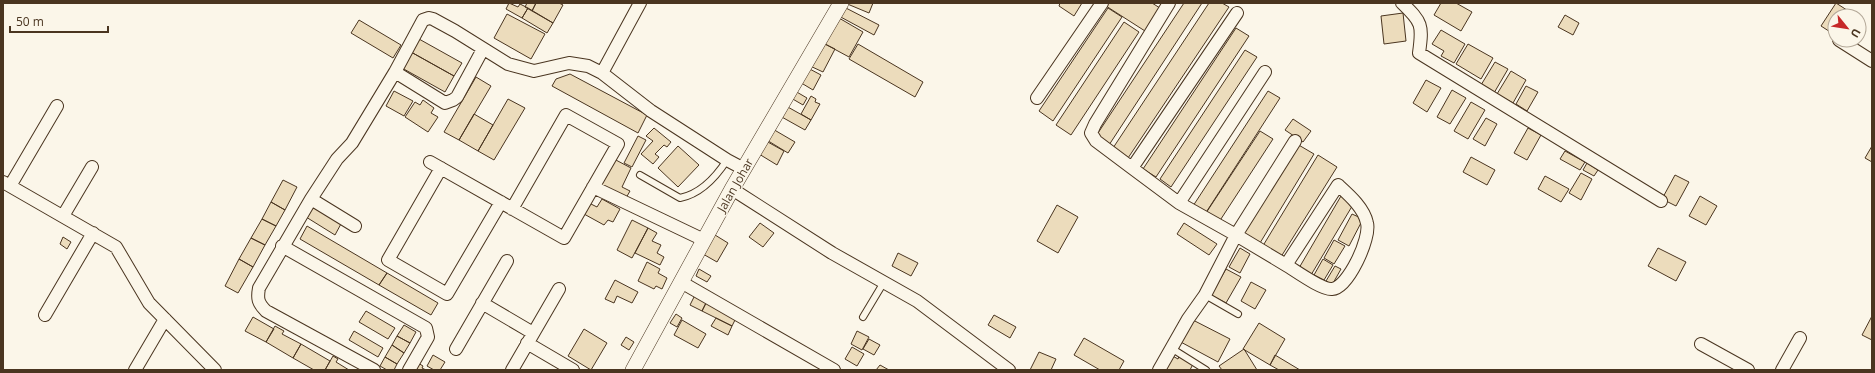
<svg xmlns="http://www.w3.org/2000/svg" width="1875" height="373" font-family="'Open Sans',sans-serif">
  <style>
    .building { fill: #ecdcbc; stroke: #4a3520 }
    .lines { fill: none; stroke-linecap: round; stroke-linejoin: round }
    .service-casing { stroke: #4a3520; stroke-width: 8 }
    .minor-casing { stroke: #4a3520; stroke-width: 14 }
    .tertiary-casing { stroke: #4a3520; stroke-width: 16 }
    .service { stroke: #fbf6e9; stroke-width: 6 }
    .minor { stroke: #fbf6e9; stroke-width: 12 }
    .tertiary { stroke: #fbf6e9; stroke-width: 15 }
    .labels { text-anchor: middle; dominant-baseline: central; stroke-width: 3; stroke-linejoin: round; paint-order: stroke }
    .street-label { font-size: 12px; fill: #4a3520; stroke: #fbf6e9 }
  </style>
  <rect width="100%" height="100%" fill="#fbf6e9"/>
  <path class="building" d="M 509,3 L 518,7 L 520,4 L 528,8 L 522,18 L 506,9 Z
    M 527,3 L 536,3 L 532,11 L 525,7 Z
    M 536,3 L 559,3 L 563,5 L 553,23 L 532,11 Z
    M 845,3 L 873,3 L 869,13 Z
    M 1060,3 L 1082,3 L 1074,16 L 1059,6 Z
    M 1108,3 L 1152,3 L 1160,8 L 1145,31 L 1106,6 Z
    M 1184,3 L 1202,3 L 1109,145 L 1096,136 Z
    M 1209,3 L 1222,3 L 1229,7 L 1128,158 L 1113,148 Z
    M 1441,3 L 1456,3 L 1472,12 L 1461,31 L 1434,15 Z
    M 1836,3 L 1853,14 L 1852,16 L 1835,16 L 1835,35 L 1821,26 Z
    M 842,6 L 879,25 L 874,35 L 837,15 Z
    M 528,8 L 553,23 L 547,33 L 522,18 Z
    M 1108,8 L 1122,17 L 1053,121 L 1039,111 Z
    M 1403,13 L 1406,41 L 1384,44 L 1381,16 Z
    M 507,14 L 545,34 L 531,59 L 494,38 Z
    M 1565,15 L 1579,23 L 1573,35 L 1558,27 Z
    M 839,18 L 863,32 L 849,57 L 825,44 Z
    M 359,20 L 401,45 L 393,58 L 351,33 Z
    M 1124,22 L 1139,32 L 1071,135 L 1056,125 Z
    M 1236,28 L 1249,36 L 1156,177 L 1143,169 Z
    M 1441,30 L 1465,44 L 1454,63 L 1441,56 L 1444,51 L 1432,44 Z
    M 419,39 L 462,63 L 454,76 L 411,52 Z
    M 821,42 L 835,49 L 823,72 L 808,65 Z
    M 858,44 L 923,82 L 915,97 L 849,59 Z
    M 1468,44 L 1493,58 L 1481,79 L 1456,64 Z
    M 1245,50 L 1257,57 L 1171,187 L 1160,179 Z
    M 411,52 L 454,76 L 445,92 L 402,68 Z
    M 1495,62 L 1508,69 L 1494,93 L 1481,85 Z
    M 806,67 L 821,75 L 813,90 L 798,81 Z
    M 1511,71 L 1526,80 L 1513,103 L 1497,94 Z
    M 570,74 L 647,115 L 638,133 L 552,86 L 556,79 Z
    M 476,77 L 491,86 L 459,140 L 444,132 Z
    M 1426,80 L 1441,88 L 1427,112 L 1413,103 Z
    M 1526,86 L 1538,92 L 1527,111 L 1516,104 Z
    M 1452,90 L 1466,98 L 1450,124 L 1437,117 Z
    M 394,91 L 413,101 L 404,116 L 386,106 Z
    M 795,91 L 807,98 L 803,105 L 791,98 Z
    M 1268,91 L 1280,98 L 1205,214 L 1193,206 Z
    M 811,96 L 816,99 L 815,102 L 820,104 L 811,120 L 801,114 Z
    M 508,99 L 525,108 L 494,160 L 478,151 Z
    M 423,100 L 434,108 L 431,113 L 438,117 L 428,132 L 405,117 L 415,102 L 420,105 Z
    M 1471,102 L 1485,110 L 1468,139 L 1454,131 Z
    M 786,106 L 811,120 L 805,130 L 780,116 Z
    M 474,114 L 493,125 L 478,151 L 459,140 Z
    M 1486,118 L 1497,124 L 1485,146 L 1473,139 Z
    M 1293,119 L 1311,131 L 1303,142 L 1285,130 Z
    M 654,128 L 671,142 L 667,147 L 664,145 L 655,154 L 659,157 L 653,164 L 641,154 L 653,141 L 646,136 Z
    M 771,128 L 795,142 L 788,153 L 765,139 Z
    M 1528,128 L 1541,135 L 1527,160 L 1514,153 Z
    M 1260,131 L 1273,139 L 1219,222 L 1206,213 Z
    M 638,136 L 646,140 L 632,167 L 624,163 Z
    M 766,141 L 784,151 L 777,165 L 759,154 Z
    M 1297,144 L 1314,154 L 1260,243 L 1242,232 Z
    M 678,146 L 699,165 L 678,187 L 658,168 Z
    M 1872,146 L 1872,162 L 1865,158 Z
    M 1565,151 L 1585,162 L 1580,170 L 1560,159 Z
    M 1318,155 L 1337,167 L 1279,260 L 1261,249 Z
    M 1471,157 L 1495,170 L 1487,185 L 1463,172 Z
    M 614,159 L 631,168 L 622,187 L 630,191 L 626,198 L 601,185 Z
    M 1587,163 L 1598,170 L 1594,176 L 1583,170 Z
    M 1581,173 L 1592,179 L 1581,200 L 1569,193 Z
    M 1675,175 L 1689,182 L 1676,206 L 1662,199 Z
    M 1545,176 L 1569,189 L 1561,202 L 1538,189 Z
    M 283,180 L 297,187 L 285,210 L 271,202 Z
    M 1341,196 L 1354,203 L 1311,275 L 1299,268 Z
    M 1700,196 L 1717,206 L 1706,225 L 1689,216 Z
    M 602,199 L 620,209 L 613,222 L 608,220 L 604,225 L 584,214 L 589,203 L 597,207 Z
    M 271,202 L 285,210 L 276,226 L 262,219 Z
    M 312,204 L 342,222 L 335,235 L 306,217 Z
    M 1057,205 L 1078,217 L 1058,253 L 1037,241 Z
    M 1352,214 L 1363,219 L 1349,246 L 1338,240 Z
    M 262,219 L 276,226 L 265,245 L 251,238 Z
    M 632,220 L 648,228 L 632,258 L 617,250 Z
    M 760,223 L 774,233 L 763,247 L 749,237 Z
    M 1184,223 L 1217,244 L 1209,255 L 1177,234 Z
    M 307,226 L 387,273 L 379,285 L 300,239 Z
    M 648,228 L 657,233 L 652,241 L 661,245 L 657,253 L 664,257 L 660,265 L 635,253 Z
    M 715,235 L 728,243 L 717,262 L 703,254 Z
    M 63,237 L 71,242 L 67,249 L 60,244 Z
    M 251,238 L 265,245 L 253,267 L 239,259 Z
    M 1334,240 L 1345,246 L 1334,264 L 1324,258 Z
    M 1240,248 L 1250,254 L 1240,273 L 1229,267 Z
    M 1658,248 L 1686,262 L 1676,281 L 1648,266 Z
    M 898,253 L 918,263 L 911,276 L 892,266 Z
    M 239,259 L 253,267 L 238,293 L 225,286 Z
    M 1323,259 L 1333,265 L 1324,280 L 1314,275 Z
    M 647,262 L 660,269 L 658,273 L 667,278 L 662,289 L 656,286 L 654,289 L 638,281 Z
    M 1335,266 L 1341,269 L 1332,285 L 1326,281 Z
    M 699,269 L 711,276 L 707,282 L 696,276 Z
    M 1226,269 L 1241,277 L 1226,303 L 1211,295 Z
    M 387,273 L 438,303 L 431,315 L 379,285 Z
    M 615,280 L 638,292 L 632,303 L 617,296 L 614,303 L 605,299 Z
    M 1251,282 L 1266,290 L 1255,309 L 1241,301 Z
    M 695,295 L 707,301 L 702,311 L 690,305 Z
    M 707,301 L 737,316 L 732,326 L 702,311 Z
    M 366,311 L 395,328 L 388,339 L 359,322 Z
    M 676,314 L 682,318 L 677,327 L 670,323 Z
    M 994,315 L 1016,327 L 1010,338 L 988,325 Z
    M 1872,316 L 1872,340 L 1862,335 Z
    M 253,317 L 274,329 L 266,342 L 245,331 Z
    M 716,318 L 732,326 L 728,335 L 711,326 Z
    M 1189,318 L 1230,339 L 1218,362 L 1177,340 Z
    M 682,320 L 706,334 L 698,348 L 674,335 Z
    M 1259,323 L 1285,339 L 1270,365 L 1243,349 Z
    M 404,325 L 416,332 L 410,343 L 397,336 Z
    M 275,326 L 284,331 L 282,334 L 301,344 L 293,358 L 266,342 Z
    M 584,329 L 607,343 L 591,370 L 568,356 Z
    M 354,331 L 383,348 L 378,357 L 349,340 Z
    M 857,331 L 869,337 L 862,350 L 851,344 Z
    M 397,336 L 410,343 L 404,353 L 392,345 Z
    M 626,337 L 634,342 L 629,350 L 621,345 Z
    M 1084,338 L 1124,361 L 1119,370 L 1100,370 L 1074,355 Z
    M 869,339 L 880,345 L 874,355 L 863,349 Z
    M 301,344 L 330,361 L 325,370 L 314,370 L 293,358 Z
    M 392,345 L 404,353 L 397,364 L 385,357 Z
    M 852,347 L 864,354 L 857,366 L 845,359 Z
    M 1244,349 L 1257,370 L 1222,370 L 1219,366 Z
    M 1039,352 L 1056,359 L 1051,370 L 1030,370 Z
    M 1169,354 L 1178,359 L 1179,356 L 1193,364 L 1190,370 L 1160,370 Z
    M 433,355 L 445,362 L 440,370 L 434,370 L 427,366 Z
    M 1275,355 L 1300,370 L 1279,370 L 1270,365 Z
    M 333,356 L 338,359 L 336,362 L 349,370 L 325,370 Z
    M 385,357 L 397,364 L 394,370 L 387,370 L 380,366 Z
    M 418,363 L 423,366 L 422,368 L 426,370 L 414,370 Z
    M 880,365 L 889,370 L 876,370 Z"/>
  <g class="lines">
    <g class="service-casing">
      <path id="service" d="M 640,175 L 680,198 C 700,194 716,177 727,160
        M 1205,295 L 1238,314
        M 863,317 L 884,282
        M 1171,348 L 1206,370"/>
    </g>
    <g class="minor-casing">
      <path id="minor" d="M 1169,3 L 1095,124 L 1091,133 L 1096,141 L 1132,168 L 1237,13
        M 1402,3 C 1422,22 1423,25 1419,53 L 1661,201
        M 1839,40 L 1872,61
        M 483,49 L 457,97 L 453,100 L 445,103 L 395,72 L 423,20 L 429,18 L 433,19 L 455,31 L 508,64 L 534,71 L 569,63 L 588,66 L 602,73 L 651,111 L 727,160 L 744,169
        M 602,73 L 640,3
        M 1037,98 L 1102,3
        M 430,162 L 564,238 L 618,144 L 566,115 L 512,209
        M 441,168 L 388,260 L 447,294 L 501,202
        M 1132,168 L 1179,203 L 1265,72
        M 3,182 L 116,247 L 149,303 L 215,370
        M 10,186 L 57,106
        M 593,187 L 704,240
        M 732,189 L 832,253 L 917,301 L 1009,370
        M 311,199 L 355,226
        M 1179,203 L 1236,235 L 1295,141
        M 63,216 L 92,167
        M 282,246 L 426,328 L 428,337 L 409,370
        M 681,282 L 834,370
        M 482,303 L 533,333
        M 45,315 L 93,233
        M 527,343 L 573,370
        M 1701,344 L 1748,370
        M 456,349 L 507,261
        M 135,370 L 165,319
        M 374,370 L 266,311 C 258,303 257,299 259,288 L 311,199 L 337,159 L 352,143 L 395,72
        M 512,370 L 559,289
        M 1159,370 L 1188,319 L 1205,295 L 1236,235 L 1286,265 L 1338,185 C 1349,195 1364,208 1367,223 C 1371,238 1348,288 1332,289 C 1322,290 1296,271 1286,265
        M 1782,370 L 1800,338"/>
    </g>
    <g class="tertiary-casing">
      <path id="tertiary" d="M 633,370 L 732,189 L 841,3"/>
    </g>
    <use href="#service" class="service"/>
    <use href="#minor" class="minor"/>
    <use href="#tertiary" class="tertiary"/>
  </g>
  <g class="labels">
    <g class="street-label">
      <text transform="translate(735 185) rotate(-60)">Jalan Johar</text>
    </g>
  </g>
  <rect width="1875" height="373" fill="none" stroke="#4a3520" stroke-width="8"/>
  <g transform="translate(1847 28) rotate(120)"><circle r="19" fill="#fbf6e9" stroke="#b4a999"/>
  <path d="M0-3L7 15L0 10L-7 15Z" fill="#c62828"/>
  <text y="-6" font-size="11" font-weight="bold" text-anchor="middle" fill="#4a3520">U</text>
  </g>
  <path d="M10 26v6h98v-6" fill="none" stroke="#4a3520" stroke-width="2"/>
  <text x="16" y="26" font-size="12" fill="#4a3520" stroke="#fbf6e9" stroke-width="3" paint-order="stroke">50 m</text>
</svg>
